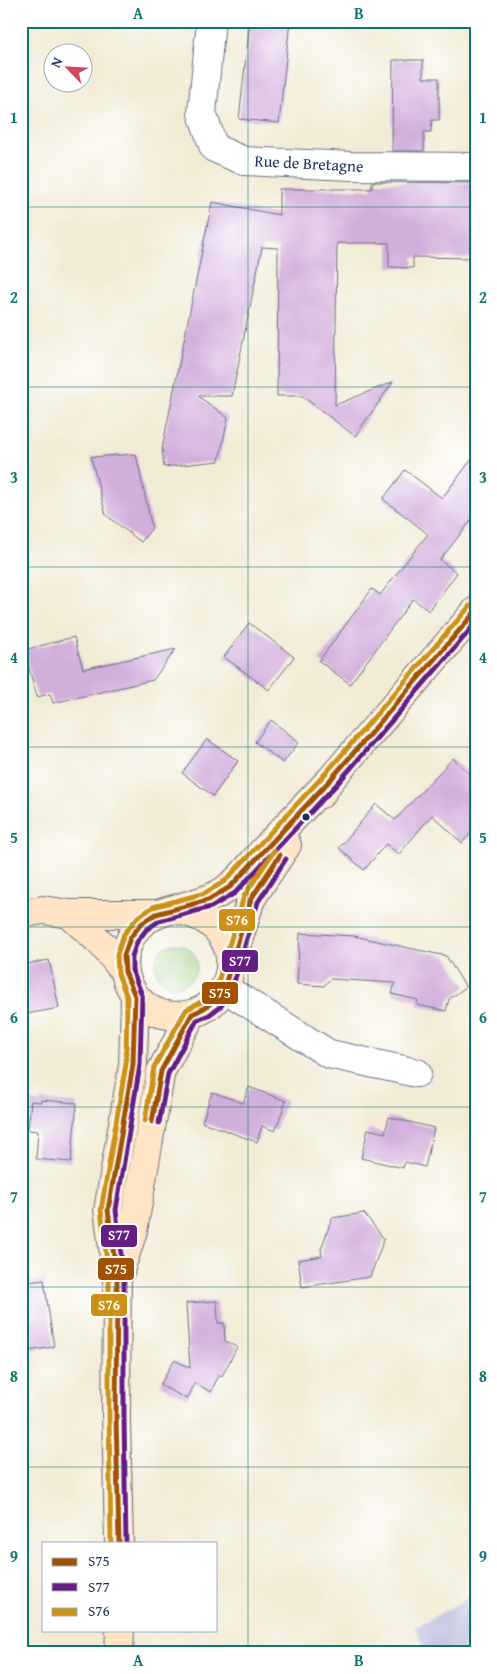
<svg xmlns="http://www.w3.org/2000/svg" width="497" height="1674" font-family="'Gentium Book Plus',serif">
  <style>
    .industrial { fill: #c1c2dd }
    .green { fill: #99cb7b; stroke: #5a7d6c }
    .building { fill: #d1afdb }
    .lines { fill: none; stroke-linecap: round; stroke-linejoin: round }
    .street-casing { stroke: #667188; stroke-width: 30 }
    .secondary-casing { stroke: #667188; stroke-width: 30 }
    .street { stroke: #fff; stroke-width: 28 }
    .secondary { stroke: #ffe4c6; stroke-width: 28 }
    .bus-1-casing { stroke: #fff; stroke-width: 9 }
    .bus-2-casing { stroke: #fff; stroke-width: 9 }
    .bus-3-casing { stroke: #fff; stroke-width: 9 }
    .bus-1 { stroke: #a25100; stroke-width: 5 }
    .bus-2 { stroke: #651f82; stroke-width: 5 }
    .bus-3 { stroke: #cc9116; stroke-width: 5 }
    .grid { fill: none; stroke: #0f766e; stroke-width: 1; stroke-opacity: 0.55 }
    .bus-dot { fill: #1b2f5e; stroke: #fff; stroke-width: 2 }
    .labels { text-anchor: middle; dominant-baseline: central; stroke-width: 4; stroke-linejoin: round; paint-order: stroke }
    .street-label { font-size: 16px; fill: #1b2f5e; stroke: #fff }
    .line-badge { stroke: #fff; stroke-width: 2 }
    .badge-label { font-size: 14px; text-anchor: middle; font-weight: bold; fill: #fff }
    .neatline { fill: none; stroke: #0f766e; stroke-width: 2 }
    .grid-label { font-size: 16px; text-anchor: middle; font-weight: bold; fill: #0f766e }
  </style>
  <rect width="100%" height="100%" fill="#fff"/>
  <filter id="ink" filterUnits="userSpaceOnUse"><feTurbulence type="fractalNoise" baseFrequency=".02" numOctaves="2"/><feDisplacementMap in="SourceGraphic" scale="10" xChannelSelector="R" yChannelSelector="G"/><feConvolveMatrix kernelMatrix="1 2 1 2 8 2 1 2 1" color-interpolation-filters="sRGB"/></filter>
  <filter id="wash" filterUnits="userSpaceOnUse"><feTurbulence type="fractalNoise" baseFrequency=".0096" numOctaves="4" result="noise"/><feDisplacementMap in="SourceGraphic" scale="20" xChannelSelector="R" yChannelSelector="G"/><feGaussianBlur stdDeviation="1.12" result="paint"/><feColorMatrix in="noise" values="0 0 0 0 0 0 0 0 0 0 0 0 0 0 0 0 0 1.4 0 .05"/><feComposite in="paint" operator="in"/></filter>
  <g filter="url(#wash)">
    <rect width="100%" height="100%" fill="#f2ebd5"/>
    <path class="industrial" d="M 476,1594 L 476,1653 L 426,1653 L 415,1627 Z"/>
    <path class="green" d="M155 965a21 21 0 1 1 42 0a21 21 0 1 1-42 0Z"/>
    <g id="blocks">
      <path class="building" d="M 250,21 L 290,21 L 279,123 L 239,119 Z
        M 393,60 L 423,60 L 423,78 L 439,78 L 439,120 L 432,120 L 431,132 L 424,132 L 424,151 L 392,151 Z
        M 372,182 L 476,183 L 476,258 L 413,257 L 413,268 L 389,267 L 389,243 L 337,243 L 335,405 L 393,382 L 355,436 L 302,396 L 277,396 L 278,248 L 262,247 L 232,396 L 198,396 L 228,418 L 219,461 L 164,467 L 162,449 L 212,202 L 279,215 L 279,189 L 372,189 Z
        M 136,454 L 152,528 L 141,542 L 106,515 L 91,457 Z
        M 476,454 L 476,514 L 440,560 L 457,573 L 429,611 L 413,599 L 350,684 L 319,661 L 372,589 L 380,595 L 428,534 L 383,499 L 405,470 L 442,498 Z
        M 249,623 L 294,657 L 269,690 L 224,657 Z
        M 74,637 L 83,669 L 176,649 L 153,680 L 53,703 L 50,694 L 37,697 L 24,650 Z
        M 271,720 L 299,742 L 283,763 L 255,742 Z
        M 207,739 L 238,761 L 213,796 L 182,773 Z
        M 453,758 L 476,780 L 476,828 L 462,843 L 432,815 L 399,854 L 386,844 L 364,870 L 339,848 L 376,804 L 395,820 Z
        M 300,933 L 354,936 L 446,956 L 466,987 L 449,999 L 446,1011 L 417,1005 L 418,1000 L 392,994 L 395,983 L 330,979 L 324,986 L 297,984 Z
        M 49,960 L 59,1008 L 21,1015 L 21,965 Z
        M 249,1087 L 286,1101 L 275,1131 L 262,1126 L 257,1142 L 202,1122 L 212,1092 L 243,1103 Z
        M 41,1100 L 77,1103 L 71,1162 L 36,1159 L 38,1131 L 28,1130 L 31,1101 L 41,1102 Z
        M 389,1117 L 434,1128 L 425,1167 L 405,1162 L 403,1168 L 361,1158 L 368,1129 L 385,1133 Z
        M 364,1213 L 384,1239 L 370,1277 L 302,1287 L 298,1260 L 322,1256 L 321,1249 L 332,1218 Z
        M 44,1280 L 54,1347 L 21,1352 L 21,1283 Z
        M 217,1301 L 218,1323 L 224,1323 L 225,1341 L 237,1347 L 222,1376 L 219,1375 L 211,1392 L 195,1383 L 187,1399 L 160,1385 L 174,1360 L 190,1368 L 186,1303 Z"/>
    </g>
  </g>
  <g filter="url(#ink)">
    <use href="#blocks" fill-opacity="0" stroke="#667188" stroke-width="1"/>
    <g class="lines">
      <g class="street-casing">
        <path id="street" d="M 211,21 L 202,113 L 214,148 L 244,161 L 351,166 L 476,167
          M 224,988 L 329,1054 L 417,1073"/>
      </g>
      <g class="secondary-casing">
        <path id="secondary" d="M 321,794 L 331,779 L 476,611
          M 176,910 C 260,923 238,1025 167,1015 C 151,1013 137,1001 130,987 C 119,967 125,940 141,924 C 160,906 205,908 230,886 C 242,877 251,864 261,853 C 284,828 308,803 331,779
          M 21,914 L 43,910 L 69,914 L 156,914
          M 69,914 L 101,943 L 125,972
          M 231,964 L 251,899 L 287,845
          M 116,1271 L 108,1210 L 133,1065 L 135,996
          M 119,1543 L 116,1417 L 117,1280 L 133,1231 L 161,1071 L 192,1014
          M 119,1653 L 120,1630"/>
      </g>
      <use href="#street" class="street"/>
      <use href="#secondary" class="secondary"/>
      <g class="bus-1-casing">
        <path id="bus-1" d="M 152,1122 L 161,1071 L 192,1014 C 207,1008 215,1001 224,988 L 251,899 L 280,855
          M 119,1543 L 116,1417 L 117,1280 L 108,1210 L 133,1065 L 135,996 L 125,972 L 124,955 L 130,938 L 141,924 L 156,914 L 208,900 L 230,887 L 331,779 L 476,611"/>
      </g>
      <g class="bus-2-casing">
        <path id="bus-2" d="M 159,1123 L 168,1074 L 197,1020 L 209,1015 L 221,1006 L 231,992 L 258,902 L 286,859
          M 126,1543 L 124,1417 L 124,1280 L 116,1210 L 140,1065 L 142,995 L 132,970 L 132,956 L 137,942 L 146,930 L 159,921 L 211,907 L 235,893 L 337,784 L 476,623"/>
      </g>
      <g class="bus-3-casing">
        <path id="bus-3" d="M 145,1121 L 154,1067 L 186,1010 L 201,1002 L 210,995 L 217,985 L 244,896 L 274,851
          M 111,1543 L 109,1417 L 109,1280 L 101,1210 L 126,1064 L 127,997 L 118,974 L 117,954 L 124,934 L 137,918 L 153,907 L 205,893 L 225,881 L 325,774 L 470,606"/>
      </g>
      <use href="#bus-1" class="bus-1"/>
      <use href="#bus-2" class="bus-2"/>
      <use href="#bus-3" class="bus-3"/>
    </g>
  </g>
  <path class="grid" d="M 248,21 L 248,1653M 21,207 L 476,207M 21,387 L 476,387M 21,567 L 476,567M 21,747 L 476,747M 21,927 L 476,927M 21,1107 L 476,1107M 21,1287 L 476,1287M 21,1467 L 476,1467"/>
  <circle class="bus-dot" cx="306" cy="817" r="4.5"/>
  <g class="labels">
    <g class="street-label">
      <text transform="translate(309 163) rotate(3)">Rue de Bretagne</text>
    </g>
  </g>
  <g class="line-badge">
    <rect x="218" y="908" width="38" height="24" rx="5" fill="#cc9116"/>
    <rect x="221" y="949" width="38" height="24" rx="5" fill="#651f82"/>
    <rect x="201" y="981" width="38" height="24" rx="5" fill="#a25100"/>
    <rect x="100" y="1224" width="38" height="24" rx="5" fill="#651f82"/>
    <rect x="97" y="1257" width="38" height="24" rx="5" fill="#a25100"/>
    <rect x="90" y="1293" width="38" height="24" rx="5" fill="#cc9116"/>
  </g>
  <g class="badge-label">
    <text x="237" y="925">S76</text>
    <text x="240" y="966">S77</text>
    <text x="220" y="998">S75</text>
    <text x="119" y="1240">S77</text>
    <text x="116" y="1274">S75</text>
    <text x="109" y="1310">S76</text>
  </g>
  <rect width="497" height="1674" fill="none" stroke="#fff" stroke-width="55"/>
  <rect x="42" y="1542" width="175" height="90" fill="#ffffff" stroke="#a4acbf"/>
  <rect x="52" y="1558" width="25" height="8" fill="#a25100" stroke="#a4acbf"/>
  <text x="88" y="1566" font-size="15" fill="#1b2f5e">S75</text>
  <rect x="52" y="1583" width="25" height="8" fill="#651f82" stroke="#a4acbf"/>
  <text x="88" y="1592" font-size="15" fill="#1b2f5e">S77</text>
  <rect x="52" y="1608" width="25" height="8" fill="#cc9116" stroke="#a4acbf"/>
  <text x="88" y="1616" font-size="15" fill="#1b2f5e">S76</text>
  <g transform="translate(68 68) rotate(295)"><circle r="24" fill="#ffffff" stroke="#a4acbf"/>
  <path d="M0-4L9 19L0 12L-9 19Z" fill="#d1495b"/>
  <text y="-8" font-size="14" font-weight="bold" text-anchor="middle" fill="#1b2f5e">N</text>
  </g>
  <rect x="28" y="28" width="442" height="1618" class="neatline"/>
  <g class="grid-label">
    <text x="138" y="19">A</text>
    <text x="359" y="19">B</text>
    <text x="14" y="123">1</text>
    <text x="483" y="123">1</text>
    <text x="14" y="303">2</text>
    <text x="483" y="303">2</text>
    <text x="14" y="483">3</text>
    <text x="483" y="483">3</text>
    <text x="14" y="663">4</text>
    <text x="483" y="663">4</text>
    <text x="14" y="843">5</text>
    <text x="483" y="843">5</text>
    <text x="14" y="1023">6</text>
    <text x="483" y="1023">6</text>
    <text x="14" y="1202">7</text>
    <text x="483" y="1202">7</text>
    <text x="14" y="1382">8</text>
    <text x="483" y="1382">8</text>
    <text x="14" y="1562">9</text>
    <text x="483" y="1562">9</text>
    <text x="138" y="1666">A</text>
    <text x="359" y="1666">B</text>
  </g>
</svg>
